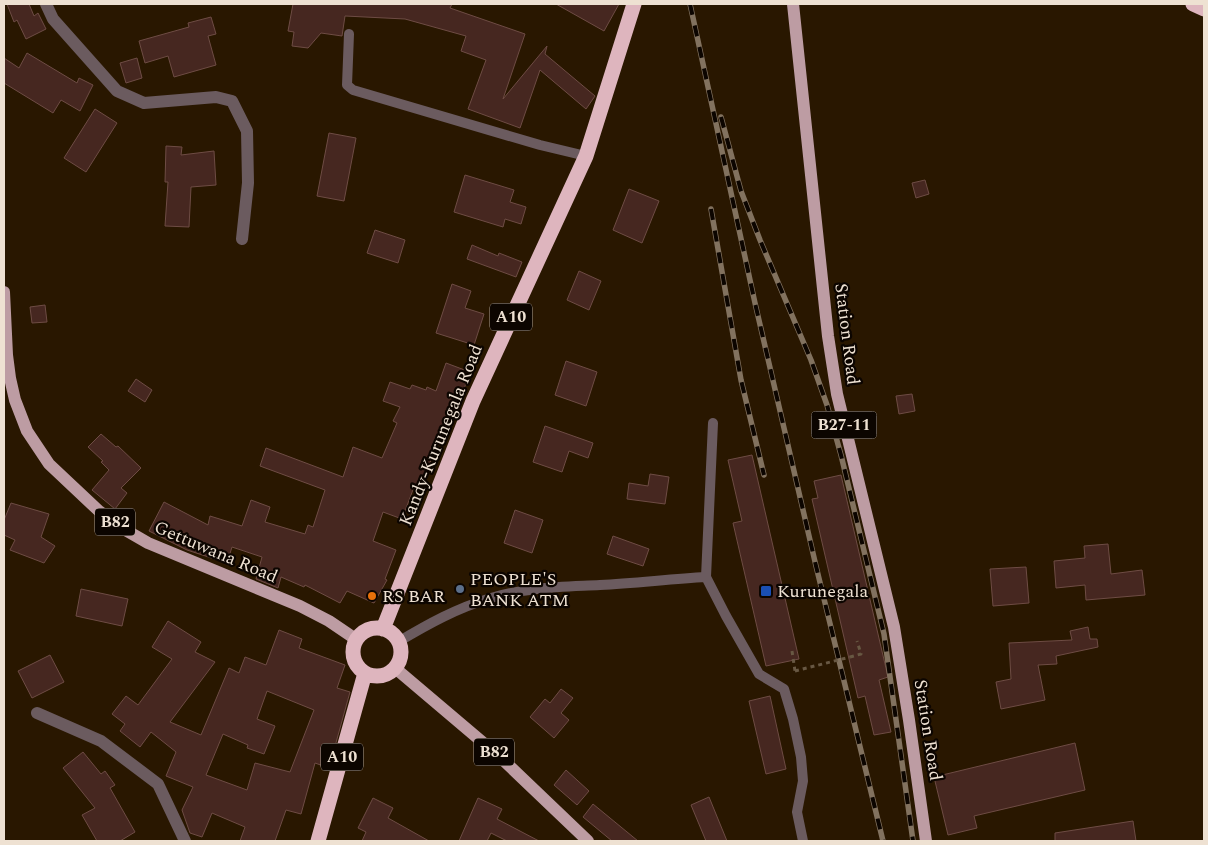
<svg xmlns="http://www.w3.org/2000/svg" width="1208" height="845" font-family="Spectral,serif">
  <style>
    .building { fill: #462720; stroke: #6e4c44; fill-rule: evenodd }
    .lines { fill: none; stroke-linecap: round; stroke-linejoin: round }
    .path { stroke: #685843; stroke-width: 3; stroke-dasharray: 4 4; stroke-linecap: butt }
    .lane { stroke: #6b5b5f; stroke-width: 10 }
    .street { stroke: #6b5b5f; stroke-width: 12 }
    .primary { stroke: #bd9ca3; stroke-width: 12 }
    .highway { stroke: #deb5be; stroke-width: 15 }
    .rail-casing { stroke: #82725f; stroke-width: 5.5 }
    .rail { stroke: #0c0500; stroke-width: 4; stroke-dasharray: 11; stroke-linecap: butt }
    .path-bridge { stroke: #685843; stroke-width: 3; stroke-dasharray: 4 4; stroke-linecap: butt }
    .service-dot { fill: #5c6f8a; stroke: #0c0500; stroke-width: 2 }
    .transit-dot { fill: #1a4fb4; stroke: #0c0500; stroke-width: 2 }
    .food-dot { fill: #e8710a; stroke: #0c0500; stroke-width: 2 }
    .labels { text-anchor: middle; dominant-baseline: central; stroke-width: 4.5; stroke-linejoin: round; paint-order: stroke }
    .shield { fill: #0c0500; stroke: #aa9f93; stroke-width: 1 }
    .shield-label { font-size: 16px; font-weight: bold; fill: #eee1d2 }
    .street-label { font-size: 18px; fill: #eee1d2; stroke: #0c0500 }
    .poi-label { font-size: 18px; fill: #eee1d2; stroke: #0c0500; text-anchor: start }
  </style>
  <rect width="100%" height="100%" fill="#291700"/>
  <path class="building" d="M 7,4 L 29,4 L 34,16 L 38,13 L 46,29 L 26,39 L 17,20 L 14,22 Z
    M 293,4 L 452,4 L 450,8 L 525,34 L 503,99 L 547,46 L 545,54 L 595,96 L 586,109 L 540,70 L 520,128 L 468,109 L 486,60 L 461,51 L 466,36 L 405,19 L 345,16 L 342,36 L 321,33 L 308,48 L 292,46 L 294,32 L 288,31 Z
    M 556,4 L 619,4 L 604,31 Z
    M 211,17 L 216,34 L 208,36 L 216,65 L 174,77 L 168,56 L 145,63 L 139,41 L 189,27 L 188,23 Z
    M 27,53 L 77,83 L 79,78 L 93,85 L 80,111 L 61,100 L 53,113 L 4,83 L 4,58 L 19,68 Z
    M 137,58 L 142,78 L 126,83 L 120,63 Z
    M 95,109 L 117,123 L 86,172 L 64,158 Z
    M 329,133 L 356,138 L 344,201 L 317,196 Z
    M 166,146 L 182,147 L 181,155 L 214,151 L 216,185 L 191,187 L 189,227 L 165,226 L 168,182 L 165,182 Z
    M 465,175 L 514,190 L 510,202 L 526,207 L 521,224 L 505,219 L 503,227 L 454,212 Z
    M 925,180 L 929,194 L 916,198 L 912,183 Z
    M 629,189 L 659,201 L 642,243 L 613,230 Z
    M 375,230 L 405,240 L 398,263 L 367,253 Z
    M 472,245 L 498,256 L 499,253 L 522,262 L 516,277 L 467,259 Z
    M 579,271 L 601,281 L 589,310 L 567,300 Z
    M 452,284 L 471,291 L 465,308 L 484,314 L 474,345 L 436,333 Z
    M 45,305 L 47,322 L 32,323 L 30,307 Z
    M 566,361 L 597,372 L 586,406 L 555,395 Z
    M 446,363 L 470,372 L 449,431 L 444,429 L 419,489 L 414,487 L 402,519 L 383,512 L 373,541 L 396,550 L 385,579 L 387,580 L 374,603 L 347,591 L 340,603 L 305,585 L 304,587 L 281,577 L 278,588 L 256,579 L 262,557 L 232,547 L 227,563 L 187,550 L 149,531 L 164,502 L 208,525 L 210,516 L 242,526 L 251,500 L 270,507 L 265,522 L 305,534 L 308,525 L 313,527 L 325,490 L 260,466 L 266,448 L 343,477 L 353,447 L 382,458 L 397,423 L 393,421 L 400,407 L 383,401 L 390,382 L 410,389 L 412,385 L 426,390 L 427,387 L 436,391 Z
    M 136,379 L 152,390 L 145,402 L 128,391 Z
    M 912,394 L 915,411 L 899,414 L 896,396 Z
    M 545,426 L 593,443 L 588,458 L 569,451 L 562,472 L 533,462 Z
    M 101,434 L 116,447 L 118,446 L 141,468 L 121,488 L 127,493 L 115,509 L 92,490 L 109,470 L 101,462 L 103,461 L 88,447 Z
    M 752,455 L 799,659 L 766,666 L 733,523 L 742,521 L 728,460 Z
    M 650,474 L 669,477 L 665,504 L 627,499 L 629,483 L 648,486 Z
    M 841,475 L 888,677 L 879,680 L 891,732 L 874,735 L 865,696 L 858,698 L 812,499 L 818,498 L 814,481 Z
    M 11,503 L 49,514 L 41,537 L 55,546 L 44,563 L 10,550 L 15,540 L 4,535 L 4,520 Z
    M 515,510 L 543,520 L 532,553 L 504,543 Z
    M 613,536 L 649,549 L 643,566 L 607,554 Z
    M 1108,544 L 1111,574 L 1142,570 L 1145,595 L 1086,600 L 1085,585 L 1056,588 L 1054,561 L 1085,558 L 1084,546 Z
    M 1026,567 L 1029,603 L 993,606 L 990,569 Z
    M 81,589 L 128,599 L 122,626 L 76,616 Z
    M 168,621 L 201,642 L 195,652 L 215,662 L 170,722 L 201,735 L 229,668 L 239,673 L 245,657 L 266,665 L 279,630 L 302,639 L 299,648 L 345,665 L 337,688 L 350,692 L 329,768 L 315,763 L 301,814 L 286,810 L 275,841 L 240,841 L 245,827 L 212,813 L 202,837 L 190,833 L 182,810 L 193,787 L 166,776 L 176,752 L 151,732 L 140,747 L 120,731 L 125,724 L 112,714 L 126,696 L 138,705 L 172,659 L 152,647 ZM 267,691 L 314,710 L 290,772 L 255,763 L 247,790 L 206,775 L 223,734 L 248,745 L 247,748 L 264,754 L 275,726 L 257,719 Z
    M 1088,627 L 1090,639 L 1097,639 L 1098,647 L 1056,656 L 1057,664 L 1038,665 L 1045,700 L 1001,709 L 996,682 L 1011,679 L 1009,643 L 1072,640 L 1070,631 Z
    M 50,655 L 64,682 L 32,698 L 18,671 Z
    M 561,689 L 573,698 L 561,713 L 569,720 L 554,738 L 530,717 L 545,699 L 550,703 Z
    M 770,696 L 786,769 L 766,774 L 749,701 Z
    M 1075,743 L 1085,790 L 974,816 L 977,828 L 948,835 L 934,777 Z
    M 83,752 L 101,774 L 105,771 L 115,785 L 110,788 L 135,832 L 120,841 L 97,841 L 82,815 L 95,808 L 63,768 Z
    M 566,770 L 589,791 L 577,805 L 554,785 Z
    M 709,797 L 727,841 L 706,841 L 691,805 Z
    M 373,798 L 393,808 L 388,818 L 429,841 L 362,841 L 366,832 L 358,828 Z
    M 478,798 L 502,809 L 497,819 L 539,841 L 507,841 L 491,833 L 487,841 L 459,841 Z
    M 593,804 L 638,841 L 612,841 L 583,817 Z
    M 1133,821 L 1136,841 L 1055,841 L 1055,833 Z"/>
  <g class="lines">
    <path class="path" d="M 792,651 L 795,671
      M 850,657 L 861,654 L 857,641"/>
    <path class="lane" d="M 349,34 L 347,85 L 353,90 L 540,145 L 586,156
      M 713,423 L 706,577 L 726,616 L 759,674 L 784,689 L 793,719 L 801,757 L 803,781 L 797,812 L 803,841
      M 398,642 C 428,624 457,608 491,598 C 527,587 563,587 600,585 C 636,583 671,579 706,577"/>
    <path class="street" d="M 46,4 L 53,19 L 117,91 L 144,103 L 216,97 L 232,101 L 247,131 L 248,183 L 242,239
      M 37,713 L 101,741 L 158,784 L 185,841"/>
    <path class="primary" d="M 793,4 L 828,336 L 837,394 L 894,627 L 909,720 L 926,841
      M 4,292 L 7,355 L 10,378 L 15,400 L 27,431 L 49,464 L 99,511 L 122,528 L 148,543 L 300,606 L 329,621 L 357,640
      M 395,668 L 500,757 L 588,841"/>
    <path class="highway" d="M 1193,4 L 1204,9
      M353 652a24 24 0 1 1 48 0a24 24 0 1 1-48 0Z
      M 383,629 L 473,401 L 586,156 L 634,4
      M 318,841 L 365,673"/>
    <g class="rail-casing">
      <path id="rail" d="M 690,4 L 755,303 L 816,566 L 883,841
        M 721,117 L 741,191 L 760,240 L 811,360 L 827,405 L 841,455 L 884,634 L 913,841
        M 711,209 L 741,380 L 764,475"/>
    </g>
    <use href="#rail" class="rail"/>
    <path class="path-bridge" d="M 795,671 L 850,657"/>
  </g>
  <circle class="service-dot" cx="460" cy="589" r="5"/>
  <rect class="transit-dot" x="760" y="585" width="12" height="12" rx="2.5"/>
  <circle class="food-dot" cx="372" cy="596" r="5"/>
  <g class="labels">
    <g class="shield">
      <rect x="490" y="303.5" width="42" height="27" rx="4"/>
      <rect x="811.5" y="411.5" width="65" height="27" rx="4"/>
      <rect x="95" y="508.5" width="40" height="27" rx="4"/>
      <rect x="474" y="738.5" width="40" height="27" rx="4"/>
      <rect x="321" y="743.5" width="42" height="27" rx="4"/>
    </g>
    <g class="shield-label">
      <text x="511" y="317">A10</text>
      <text x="844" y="425">B27-11</text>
      <text x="115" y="522">B82</text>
      <text x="494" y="752">B82</text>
      <text x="342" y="757">A10</text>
    </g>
    <g class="street-label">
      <text transform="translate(847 334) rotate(83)">Station Road</text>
      <text transform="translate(441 435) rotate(-68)">Kandy-Kurunegala Road</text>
      <text transform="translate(216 552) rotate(23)">Gettuwana Road</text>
      <text transform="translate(928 730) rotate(81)">Station Road</text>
    </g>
    <g class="poi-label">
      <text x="470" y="579">PEOPLE'S<tspan x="470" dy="21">BANK ATM</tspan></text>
      <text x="777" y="591">Kurunegala</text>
      <text x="382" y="596">RS BAR</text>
    </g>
  </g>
  <rect width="1208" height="845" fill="none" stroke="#eee1d2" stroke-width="10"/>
</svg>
